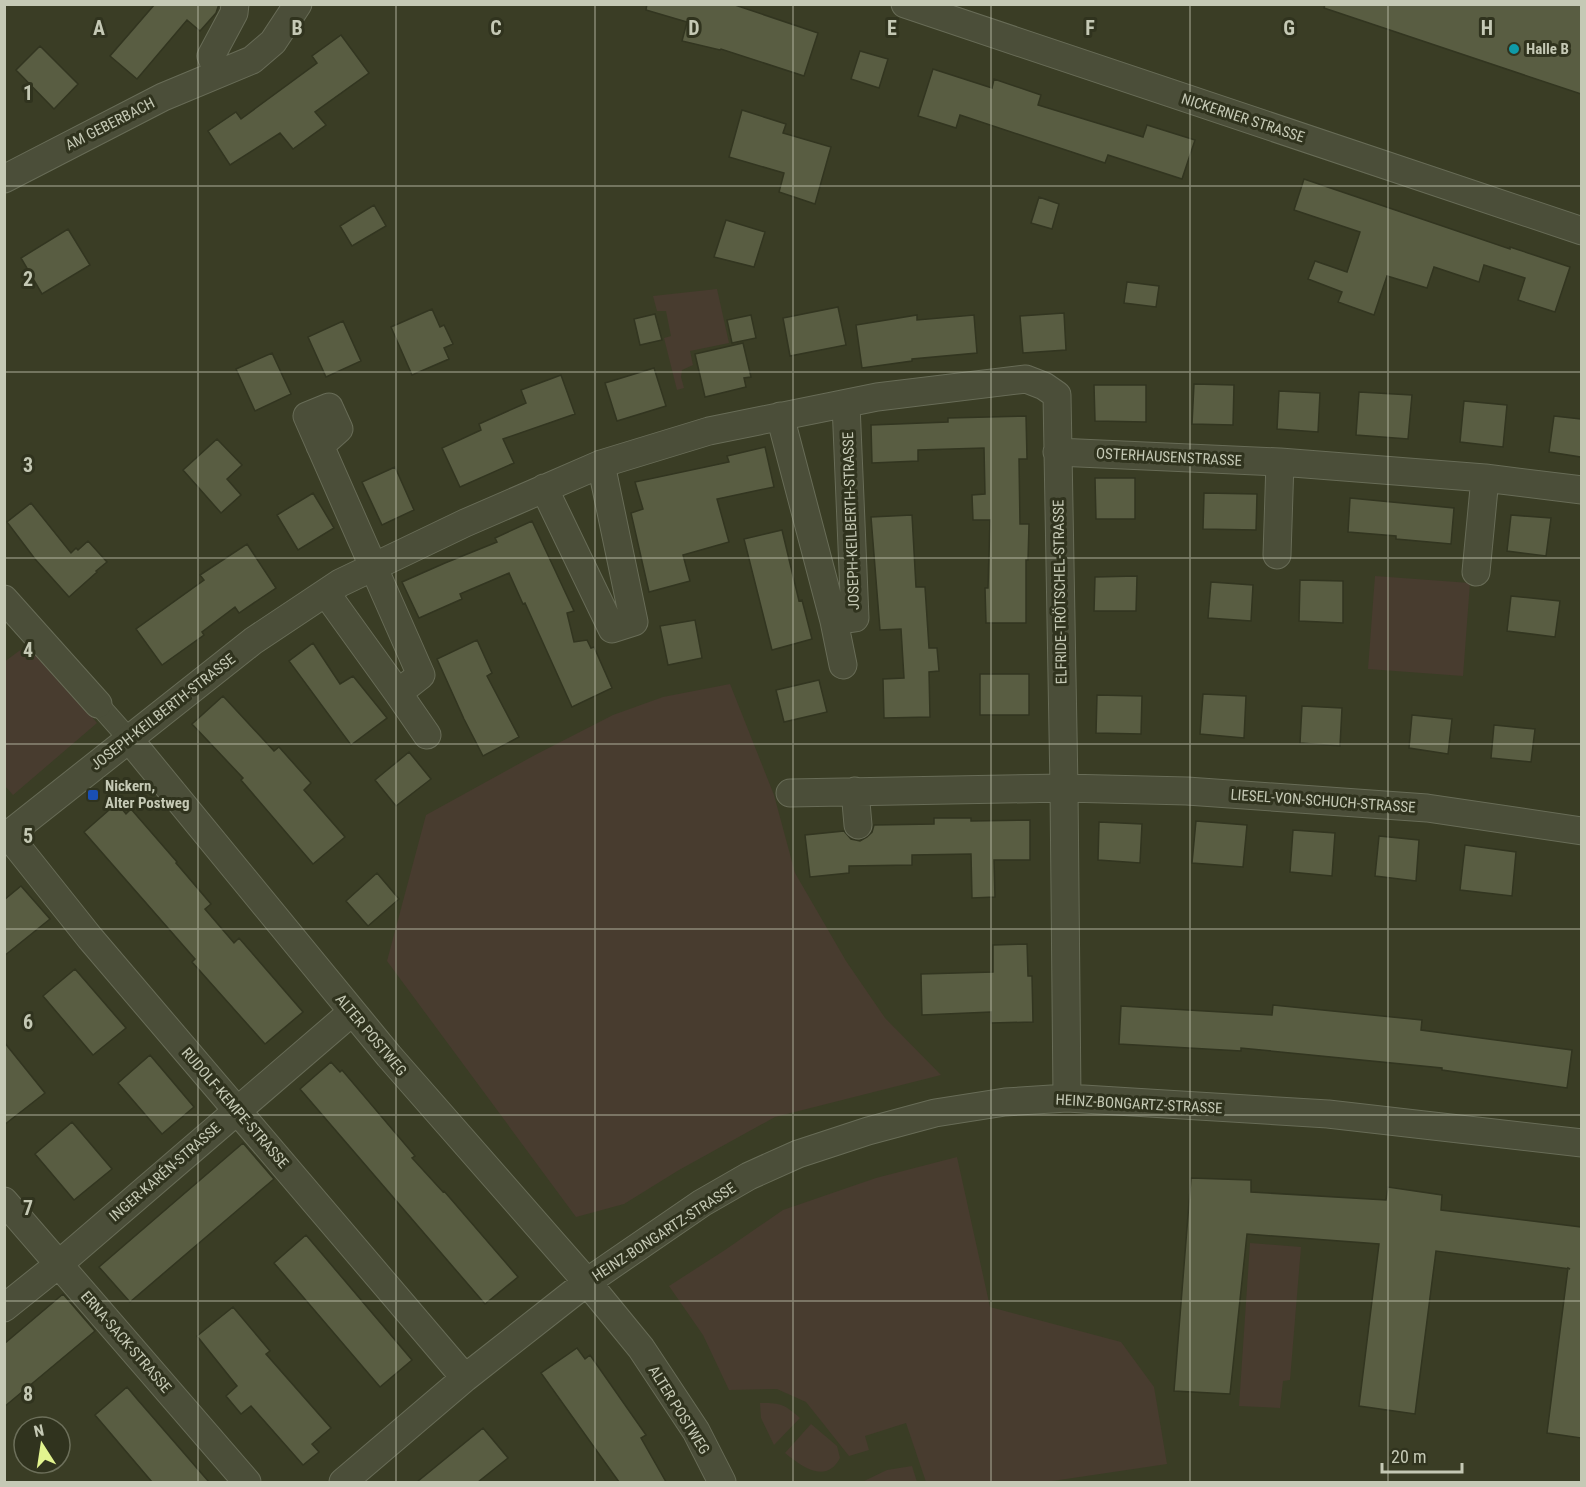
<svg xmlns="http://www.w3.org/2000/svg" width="1586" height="1487" font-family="'Roboto Condensed',sans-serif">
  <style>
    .green { fill: #483c2f }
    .building { fill: #595d42; stroke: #323520; stroke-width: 1.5 }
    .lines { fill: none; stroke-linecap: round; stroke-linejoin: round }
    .pedestrian-casing { stroke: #686c57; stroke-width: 22 }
    .minor-casing { stroke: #686c57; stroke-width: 29 }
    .pedestrian { stroke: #4b4e39; stroke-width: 20 }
    .minor { stroke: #4b4e39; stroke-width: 27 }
    .grid { fill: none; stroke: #c5c9b5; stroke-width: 1.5; stroke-opacity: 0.55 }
    .culture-dot { fill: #0f9aa8; stroke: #30331e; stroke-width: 2 }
    .transit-dot { fill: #1a4fb4; stroke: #30331e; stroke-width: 2 }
    .labels { text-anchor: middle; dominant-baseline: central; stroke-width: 6; stroke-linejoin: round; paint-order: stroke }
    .poi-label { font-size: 15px; font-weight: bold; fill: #c5c9b5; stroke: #30331e; text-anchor: start }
    .street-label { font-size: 15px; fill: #c5c9b5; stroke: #30331e }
    .grid-label { font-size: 20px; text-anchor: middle; font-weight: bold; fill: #c5c9b5; stroke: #30331e; stroke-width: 6; stroke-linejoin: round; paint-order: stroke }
  </style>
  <rect width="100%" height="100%" fill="#3a3d25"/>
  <path class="green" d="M 717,289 L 729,343 L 690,351 L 693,365 L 682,370 L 681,377 L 684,388 L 677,390 L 664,338 L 671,336 L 666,311 L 657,311 L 653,296 Z
    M 1375,576 L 1470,583 L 1463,676 L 1368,669 Z
    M 30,643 L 97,723 L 13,795 L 5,786 L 4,662 Z
    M 730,684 L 774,795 L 795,873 L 846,961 L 885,1018 L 941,1075 L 775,1117 L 679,1170 L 624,1204 L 576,1217 L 387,961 L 426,815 L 535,755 L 613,715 L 663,697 Z
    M 957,1157 L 990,1307 L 1121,1342 L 1154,1387 L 1167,1464 L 1046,1482 L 926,1482 L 906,1423 L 865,1436 L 869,1450 L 849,1456 L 806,1402 L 777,1389 L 729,1390 L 703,1335 L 669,1286 L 725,1250 L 783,1210 L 876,1178 Z
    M 1250,1243 L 1301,1247 L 1290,1380 L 1283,1381 L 1280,1408 L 1239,1406 Z
    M 760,1403 C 781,1403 784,1404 800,1418 L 774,1445 L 761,1418 Z
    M 811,1424 L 837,1446 L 840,1458 C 826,1485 801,1466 785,1453 Z
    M 912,1466 L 917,1482 L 862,1482 L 887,1470 Z"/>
  <path class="building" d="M 155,4 L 219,4 L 216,13 L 200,31 L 187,20 L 137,79 L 110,56 Z
    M 647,4 L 732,4 L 818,33 L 804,76 L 721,49 L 720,50 L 682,41 L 687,22 L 646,10 Z
    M 1325,4 L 1581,4 L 1581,94 L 1324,8 Z
    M 341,35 L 369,73 L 315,112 L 326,125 L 293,149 L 280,133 L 230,165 L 208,131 L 236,112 L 241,119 L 317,63 L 312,56 Z
    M 40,46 L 78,84 L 54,109 L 16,70 Z
    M 860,51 L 888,59 L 879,88 L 851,79 Z
    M 933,69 L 992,88 L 994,79 L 1041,95 L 1038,105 L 1143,137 L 1147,125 L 1195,140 L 1182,179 L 1108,155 L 1105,163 L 960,115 L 956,128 L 918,116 Z
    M 742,110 L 786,124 L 783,133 L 831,147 L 815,204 L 779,192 L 784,173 L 729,157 Z
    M 1304,179 L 1510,249 L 1510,247 L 1570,267 L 1555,312 L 1518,300 L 1525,278 L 1484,265 L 1479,282 L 1434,267 L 1427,288 L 1387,276 L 1374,315 L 1338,302 L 1342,292 L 1308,279 L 1315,261 L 1347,272 L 1360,232 L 1294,210 Z
    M 1039,197 L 1059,204 L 1052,229 L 1031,223 Z
    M 374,205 L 386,226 L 352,246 L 340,226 Z
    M 726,220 L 765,232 L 754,267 L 714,257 Z
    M 68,229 L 90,265 L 42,294 L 21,258 Z
    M 1127,282 L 1159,286 L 1156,307 L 1124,303 Z
    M 838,307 L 846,345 L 790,356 L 783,318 Z
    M 432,309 L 440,327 L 444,325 L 453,344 L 444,348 L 449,359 L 412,375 L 391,327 Z
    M 1064,313 L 1066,350 L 1023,353 L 1020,316 Z
    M 655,314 L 662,340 L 640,345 L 634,319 Z
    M 751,315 L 756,338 L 732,343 L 727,320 Z
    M 917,315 L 917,320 L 974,315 L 977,353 L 912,359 L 912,361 L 862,368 L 856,325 Z
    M 343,321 L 361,361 L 326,377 L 308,337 Z
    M 743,343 L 751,377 L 744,378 L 746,387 L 705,397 L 695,354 Z
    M 272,353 L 291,394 L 255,411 L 236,369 Z
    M 654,368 L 666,406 L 617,421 L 605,383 Z
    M 561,375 L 575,414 L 503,439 L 514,463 L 460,487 L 442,448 L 481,430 L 479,424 L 526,403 L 521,390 Z
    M 1194,384 L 1234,385 L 1233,425 L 1192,424 Z
    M 1094,385 L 1146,385 L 1146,422 L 1095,421 Z
    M 1279,391 L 1320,393 L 1318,432 L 1277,429 Z
    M 1359,392 L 1412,395 L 1408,439 L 1356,435 Z
    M 1464,401 L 1507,405 L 1503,447 L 1460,442 Z
    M 1026,416 L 1027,459 L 1019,459 L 1020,524 L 1029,524 L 1028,560 L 1026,560 L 1026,623 L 986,623 L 985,588 L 988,588 L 990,520 L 973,520 L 972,495 L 985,494 L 984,448 L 918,450 L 918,461 L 872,463 L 871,425 L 948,422 L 948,418 Z
    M 1554,416 L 1581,419 L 1581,457 L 1549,452 Z
    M 217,439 L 242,465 L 227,479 L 241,495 L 221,513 L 183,470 Z
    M 765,447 L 774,487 L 717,499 L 729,542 L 683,555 L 690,581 L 649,592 L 631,513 L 643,509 L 635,482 L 729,462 L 727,456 Z
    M 395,467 L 414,510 L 382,525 L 362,482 Z
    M 1095,478 L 1135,478 L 1135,519 L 1096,519 Z
    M 313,493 L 334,528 L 298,550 L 277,515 Z
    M 1204,493 L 1257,494 L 1256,530 L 1203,529 Z
    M 1350,498 L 1454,508 L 1451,544 L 1396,539 L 1396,536 L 1348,532 Z
    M 31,503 L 71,553 L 76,548 L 78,550 L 88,541 L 107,562 L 96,571 L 97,572 L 69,597 L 35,559 L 7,522 Z
    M 912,515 L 916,587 L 925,587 L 929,648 L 937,648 L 939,671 L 929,672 L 930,717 L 884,718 L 883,679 L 904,678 L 901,629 L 880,630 L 871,517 Z
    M 1511,515 L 1551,518 L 1546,556 L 1507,551 Z
    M 532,521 L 574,611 L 567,613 L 574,642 L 587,640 L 591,648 L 594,647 L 612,688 L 572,707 L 525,603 L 523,604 L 509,573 L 460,594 L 462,599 L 419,618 L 402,582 L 445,563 L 497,542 L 495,538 Z
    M 782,530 L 799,601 L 802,600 L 812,639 L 772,650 L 744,539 Z
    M 247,544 L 276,588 L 239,613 L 235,607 L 202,632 L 204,635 L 162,665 L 136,629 L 204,580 L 200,575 Z
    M 1137,576 L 1136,611 L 1094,611 L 1095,577 Z
    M 1300,580 L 1343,581 L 1343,623 L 1299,621 Z
    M 1211,582 L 1253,585 L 1251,621 L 1208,618 Z
    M 1511,596 L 1560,601 L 1555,637 L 1507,631 Z
    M 695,620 L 702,658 L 668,665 L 660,626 Z
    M 477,640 L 492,673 L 487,676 L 519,737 L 483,756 L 464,719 L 437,659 Z
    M 313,643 L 340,684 L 353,676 L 387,718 L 351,745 L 289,661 Z
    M 980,674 L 1029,674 L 1029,715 L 980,715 Z
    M 819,680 L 827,712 L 784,722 L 776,690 Z
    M 1203,694 L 1246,696 L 1244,738 L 1200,734 Z
    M 1097,695 L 1142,696 L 1141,734 L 1096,733 Z
    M 223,696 L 274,751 L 279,747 L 311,783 L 304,790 L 345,837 L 313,864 L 241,780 L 243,778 L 192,724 Z
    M 1302,706 L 1342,708 L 1340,746 L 1300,743 Z
    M 1412,715 L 1452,719 L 1448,754 L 1409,748 Z
    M 1494,725 L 1535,729 L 1531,762 L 1491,758 Z
    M 409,752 L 431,779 L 396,806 L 375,780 Z
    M 117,803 L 126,814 L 131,809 L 177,862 L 176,863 L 211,904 L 205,909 L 234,943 L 239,938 L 303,1012 L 265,1044 L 192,962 L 195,959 L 84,832 Z
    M 934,818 L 971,818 L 971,821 L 1030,820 L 1030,860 L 994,860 L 995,897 L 972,898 L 971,854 L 912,855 L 912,865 L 849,866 L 849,873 L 810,877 L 805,835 L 844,831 L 851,839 L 860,841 L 867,837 L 872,832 L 874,825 L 934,824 Z
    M 1196,821 L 1247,825 L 1243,867 L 1192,863 Z
    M 1099,822 L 1142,824 L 1140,863 L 1098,860 Z
    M 1293,830 L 1335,833 L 1332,876 L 1290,872 Z
    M 1379,836 L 1419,840 L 1416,881 L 1375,876 Z
    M 1465,845 L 1516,852 L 1512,896 L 1460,890 Z
    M 377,873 L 399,899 L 368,926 L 346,901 Z
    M 21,886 L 50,919 L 4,956 L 4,900 Z
    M 1027,944 L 1028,976 L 1032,976 L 1033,1022 L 991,1023 L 991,1012 L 922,1015 L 921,974 L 993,972 L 993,945 Z
    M 75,969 L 126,1028 L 93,1055 L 43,996 Z
    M 1273,1005 L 1422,1020 L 1421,1030 L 1572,1050 L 1567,1088 L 1442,1070 L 1442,1068 L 1241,1048 L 1241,1051 L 1119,1044 L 1121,1006 L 1272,1015 Z
    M 4,1042 L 45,1093 L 4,1125 Z
    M 150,1055 L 194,1107 L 162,1134 L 118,1083 Z
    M 331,1062 L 340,1072 L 342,1070 L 415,1156 L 412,1158 L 443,1192 L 444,1191 L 518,1277 L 485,1304 L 300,1089 Z
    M 72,1122 L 112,1169 L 74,1200 L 35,1154 Z
    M 243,1143 L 274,1179 L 130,1302 L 99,1267 Z
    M 1191,1178 L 1251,1180 L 1251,1192 L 1386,1200 L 1388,1187 L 1442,1195 L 1441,1210 L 1581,1227 L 1581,1438 L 1547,1433 L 1568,1268 L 1570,1269 L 1436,1251 L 1415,1414 L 1359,1406 L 1379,1244 L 1247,1234 L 1230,1394 L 1174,1391 Z
    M 306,1235 L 412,1360 L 380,1387 L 274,1263 Z
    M 63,1294 L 95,1331 L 4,1407 L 4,1344 Z
    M 233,1307 L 270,1351 L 266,1354 L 331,1428 L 312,1444 L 319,1452 L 303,1465 L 251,1406 L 241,1414 L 226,1396 L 237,1386 L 197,1336 Z
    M 577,1348 L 585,1359 L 590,1355 L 646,1435 L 641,1438 L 666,1482 L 619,1482 L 541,1373 Z
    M 127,1387 L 137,1399 L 209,1482 L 152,1482 L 95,1415 Z
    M 483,1428 L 508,1458 L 478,1482 L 417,1482 Z"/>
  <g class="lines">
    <g class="pedestrian-casing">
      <path id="pedestrian" d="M 98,704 L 129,739"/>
    </g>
    <g class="minor-casing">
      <path id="minor" d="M 905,4 L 1582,231
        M 218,73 L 211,56 L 234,13 L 235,4
        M 4,179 L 163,97 L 252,60 L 273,42 L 298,4
        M 780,416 L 834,621 L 855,618 L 846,404
        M 320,446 L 339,429 L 329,407 L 307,416 C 345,502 383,589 421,675 L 398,693 L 326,593
        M 1057,452 L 1280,462 L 1485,478 L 1582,490
        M 544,488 L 612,629 L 634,622 L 601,464
        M 1277,555 L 1280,462
        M 1476,572 L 1485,478
        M 4,599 L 98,704
        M 834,621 L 843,665
        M 398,693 L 427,735
        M 129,739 L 389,1056 L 587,1282 L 641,1348 L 696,1431 L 722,1482
        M 855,791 L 858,825
        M 790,793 L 1064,788 L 1187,791 L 1427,808 L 1582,831
        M 8,835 L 90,938 L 465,1378
        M 4,838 L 253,641 L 340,583 L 465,523 L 601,464 L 709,431 L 877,397 L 1026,379 L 1044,386 L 1057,395 L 1064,788 L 1067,1098
        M 4,1201 L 247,1482
        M 4,1308 L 59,1264 L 352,1012
        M 343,1482 L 465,1378 L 587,1282 L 702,1203 L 749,1176 L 798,1154 L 868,1131 L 935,1113 L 1005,1102 L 1067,1098 L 1328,1114 L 1582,1143"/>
    </g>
    <use href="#pedestrian" class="pedestrian"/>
    <use href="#minor" class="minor"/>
  </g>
  <path class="grid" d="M 198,4 L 198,1482M 396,4 L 396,1482M 595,4 L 595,1482M 793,4 L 793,1482M 991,4 L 991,1482M 1190,4 L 1190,1482M 1388,4 L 1388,1482M 4,186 L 1582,186M 4,372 L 1582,372M 4,558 L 1582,558M 4,744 L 1582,744M 4,929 L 1582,929M 4,1115 L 1582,1115M 4,1301 L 1582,1301"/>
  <circle class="culture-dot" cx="1514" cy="49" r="6"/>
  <rect class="transit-dot" x="87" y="789" width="12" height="12" rx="3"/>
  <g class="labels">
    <g class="poi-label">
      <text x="1526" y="49">Halle B</text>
      <text x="105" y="786">Nickern,<tspan x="105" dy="17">Alter Postweg</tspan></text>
    </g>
    <g class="street-label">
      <text transform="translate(1243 118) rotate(18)">NICKERNER STRASSE</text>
      <text transform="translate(110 124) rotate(-27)">AM GEBERBACH</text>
      <text transform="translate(1169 457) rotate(3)">OSTERHAUSENSTRASSE</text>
      <text transform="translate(851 521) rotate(-92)">JOSEPH-KEILBERTH-STRASSE</text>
      <text transform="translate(1060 592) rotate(-91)">ELFRIDE-TRÖTSCHEL-STRASSE</text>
      <text transform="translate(163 712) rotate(-38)">JOSEPH-KEILBERTH-STRASSE</text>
      <text transform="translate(1323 801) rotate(4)">LIESEL-VON-SCHUCH-STRASSE</text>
      <text transform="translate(371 1035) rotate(50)">ALTER POSTWEG</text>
      <text transform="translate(1139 1104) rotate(3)">HEINZ-BONGARTZ-STRASSE</text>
      <text transform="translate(235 1108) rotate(49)">RUDOLF-KEMPE-STRASSE</text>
      <text transform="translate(165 1172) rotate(-41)">INGER-KARÉN-STRASSE</text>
      <text transform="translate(664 1232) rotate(-33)">HEINZ-BONGARTZ-STRASSE</text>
      <text transform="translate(126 1342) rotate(49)">ERNA-SACK-STRASSE</text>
      <text transform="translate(679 1410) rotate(58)">ALTER POSTWEG</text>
    </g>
  </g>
  <g class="grid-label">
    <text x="99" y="35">A</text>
    <text x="297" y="35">B</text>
    <text x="496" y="35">C</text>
    <text x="694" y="35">D</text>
    <text x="892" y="35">E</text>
    <text x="1090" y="35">F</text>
    <text x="1289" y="35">G</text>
    <text x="1487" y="35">H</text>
    <text x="28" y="100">1</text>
    <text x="28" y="286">2</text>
    <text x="28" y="472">3</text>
    <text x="28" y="657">4</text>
    <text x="28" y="843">5</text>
    <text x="28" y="1029">6</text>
    <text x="28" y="1215">7</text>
    <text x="28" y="1401">8</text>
  </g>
  <rect width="1586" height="1487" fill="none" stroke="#c5c9b5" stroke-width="12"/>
  <g transform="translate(42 1445) rotate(348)"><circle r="28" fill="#30331e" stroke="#6c6f5a" stroke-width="1.5"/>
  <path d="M0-4.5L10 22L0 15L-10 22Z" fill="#e2f48f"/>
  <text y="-9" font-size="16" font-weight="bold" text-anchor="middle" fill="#c5c9b5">N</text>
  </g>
  <path d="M1382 1463v9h80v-9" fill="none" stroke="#c5c9b5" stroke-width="3"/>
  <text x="1391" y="1463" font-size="18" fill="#c5c9b5" stroke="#30331e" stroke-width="4.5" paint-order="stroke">20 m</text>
</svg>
